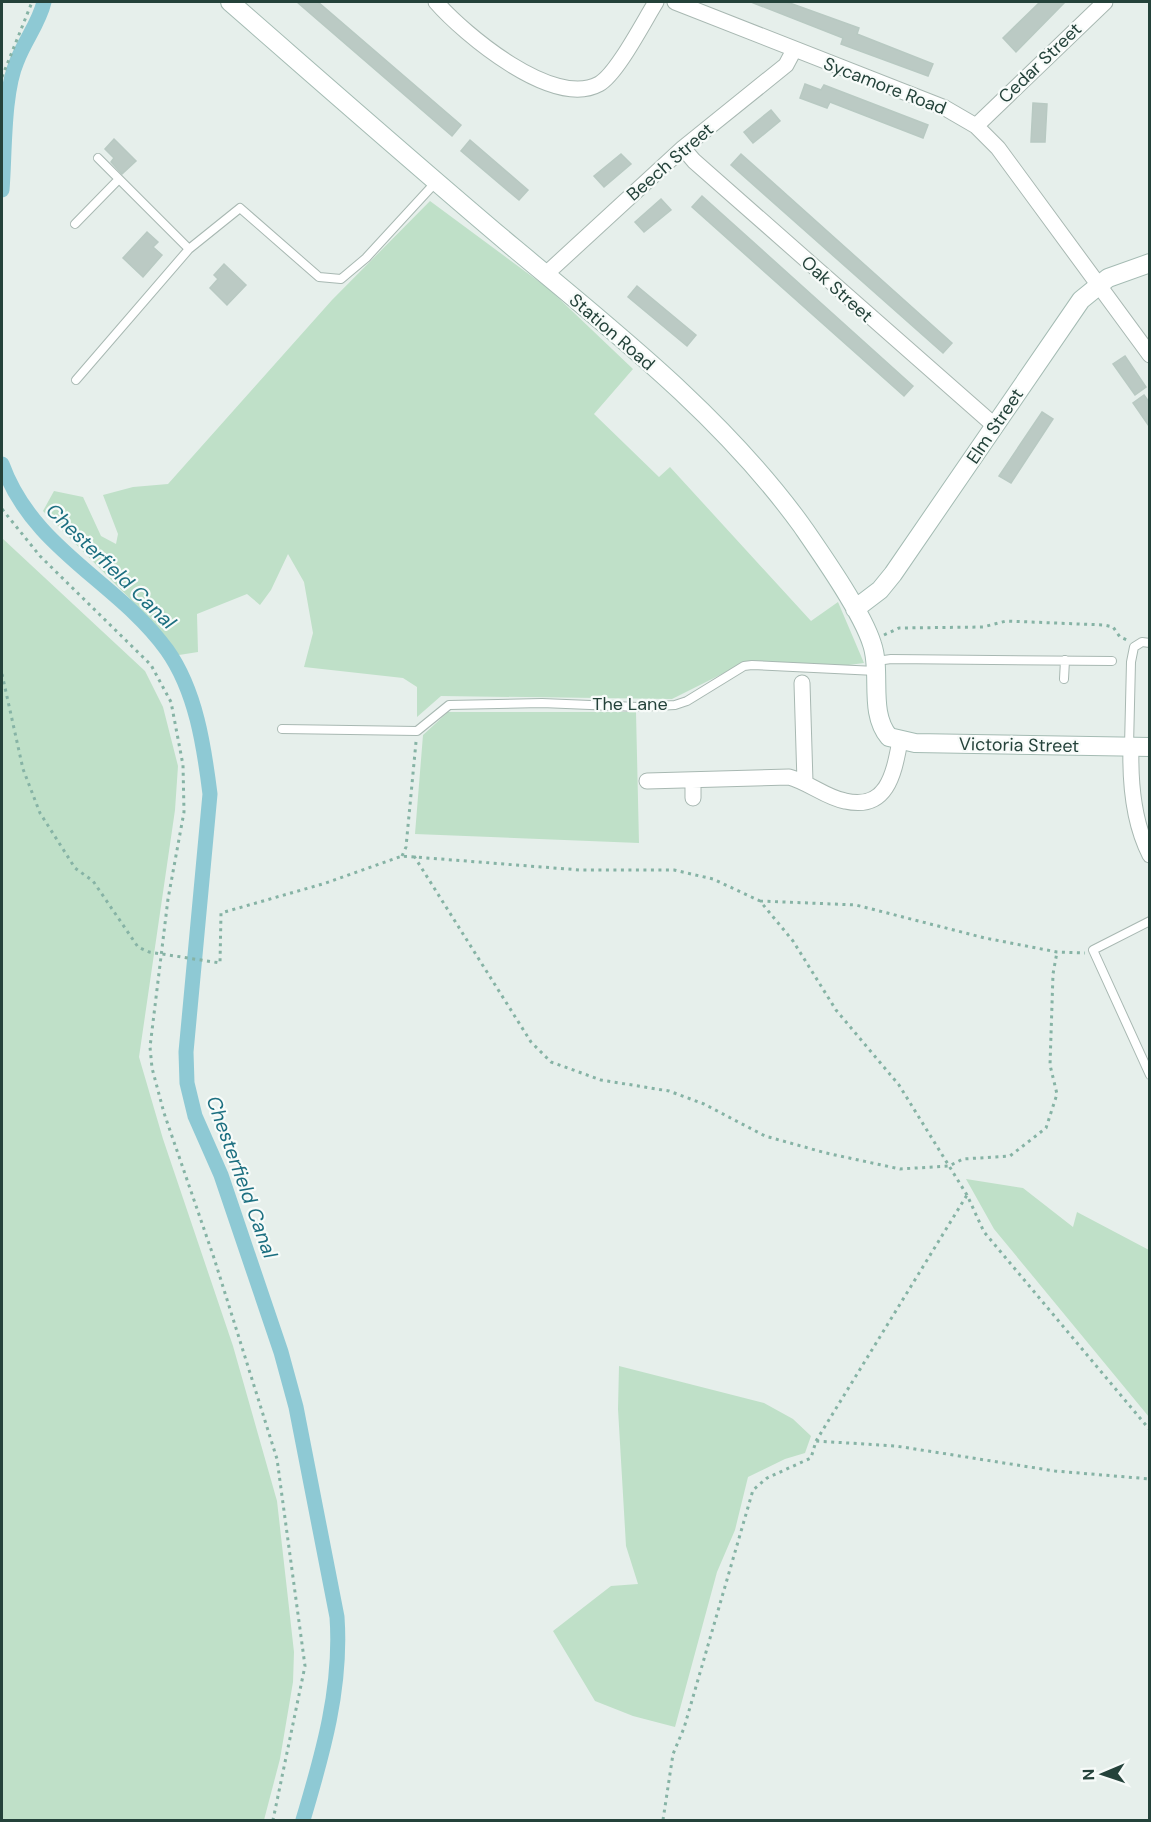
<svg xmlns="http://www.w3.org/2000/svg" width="1151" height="1822" font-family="'DM Sans',sans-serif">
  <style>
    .green { fill: #bfe0c8 }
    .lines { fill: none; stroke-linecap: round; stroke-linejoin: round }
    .canal { stroke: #8ec9d4; stroke-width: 15 }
    .building { fill: #bbcac4; stroke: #b8c9c2; stroke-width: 1.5 }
    .lane-casing { stroke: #a8b8b2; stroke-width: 10 }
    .street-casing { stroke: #a8b8b2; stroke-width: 17 }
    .secondary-casing { stroke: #a4bbb3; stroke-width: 20 }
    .path { stroke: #86b3a5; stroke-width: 3; stroke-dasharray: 3 4.5; stroke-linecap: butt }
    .lane { stroke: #fff; stroke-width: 8 }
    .street { stroke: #fff; stroke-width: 15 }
    .secondary { stroke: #fff; stroke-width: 18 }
    .labels { text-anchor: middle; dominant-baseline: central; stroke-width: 4.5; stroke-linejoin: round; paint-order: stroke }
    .street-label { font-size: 18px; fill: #24423a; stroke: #f7fbf9 }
    .water-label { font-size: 20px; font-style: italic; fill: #1c6f80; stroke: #f7fbf9 }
  </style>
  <rect width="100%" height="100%" fill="#e6efeb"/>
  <path class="green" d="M 430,201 L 549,289 L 633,369 L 594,414 L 659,477 L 670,467 L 811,621 L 838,602 L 864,663 L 841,666 L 744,663 L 672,699 L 441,696 L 417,717 L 417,687 L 403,678 L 304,667 L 313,633 L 304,582 L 288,554 L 271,590 L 260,605 L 247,594 L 197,614 L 198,652 L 179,655 L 143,612 L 43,511 L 54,491 L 83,497 L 101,536 L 116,544 L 118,534 L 103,495 L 133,487 L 168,484 L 332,300 Z
    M 2,538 L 145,671 L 163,707 L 178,766 L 175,810 L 139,1057 L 163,1139 L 233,1346 L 277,1501 L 294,1652 L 293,1682 L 280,1759 L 264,1820 L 2,1820 Z
    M 448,712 L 636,712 L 639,843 L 415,834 L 423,735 Z
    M 966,1179 L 1023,1188 L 1073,1227 L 1077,1212 L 1149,1250 L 1149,1417 L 994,1229 Z
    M 619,1366 L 764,1403 L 793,1419 L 811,1436 L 805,1453 L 785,1459 L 748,1477 L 735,1530 L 717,1572 L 675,1727 L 633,1716 L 595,1701 L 553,1631 L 611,1586 L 638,1584 L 626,1546 L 618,1409 Z"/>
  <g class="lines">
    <path class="canal" d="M 2,190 C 5,154 3,93 17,61 C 25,40 39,23 44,2
      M 2,464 C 33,550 117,581 167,650 C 196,691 204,746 210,794 L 186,1052 L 187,1083 L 195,1116 L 221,1175 L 281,1352 L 296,1407 L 337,1617 C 342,1687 323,1753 303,1820"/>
  </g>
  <path class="building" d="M 297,2 L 318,2 L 461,125 L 452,136 Z
    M 751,2 L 787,2 L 859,28 L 857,34 L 933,64 L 928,76 L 841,44 L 843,38 Z
    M 1040,2 L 1065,2 L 1016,52 L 1003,38 Z
    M 805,84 L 821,90 L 824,85 L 928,125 L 923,138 L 830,102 L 827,108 L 800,98 Z
    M 1033,103 L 1047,104 L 1045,142 L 1031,142 Z
    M 771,110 L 780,121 L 753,143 L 744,132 Z
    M 114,139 L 136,161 L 122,174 L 111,162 L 114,158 L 105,149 Z
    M 470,140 L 528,190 L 519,200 L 461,151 Z
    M 621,154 L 631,164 L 604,187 L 594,176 Z
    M 741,154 L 952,343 L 943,353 L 731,165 Z
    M 702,196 L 913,386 L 904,396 L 692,207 Z
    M 661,199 L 671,210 L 644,232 L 635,222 Z
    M 147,232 L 158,242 L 153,247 L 162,255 L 143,277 L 123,258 Z
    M 224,264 L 246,285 L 227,305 L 210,288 L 218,279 L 214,275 Z
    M 637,286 L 696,335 L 687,346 L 628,297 Z
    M 1125,356 L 1146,387 L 1135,395 L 1113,364 Z
    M 1144,395 L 1149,402 L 1149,426 L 1133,403 Z
    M 1042,412 L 1053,419 L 1011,483 L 999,476 Z"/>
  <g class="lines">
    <g class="lane-casing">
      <path id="lane" d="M 98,158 L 189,249
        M 75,224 L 119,179
        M 76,380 L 189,249 L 240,208 L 319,277 L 341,279 L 366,258 L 435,183
        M 877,661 L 891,659 L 1112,661
        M 1064,679 L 1065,660
        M 282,729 L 417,731 L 449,705 L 542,703 L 638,707 L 675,705 L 687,701 L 744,666 L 752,665 L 876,671
        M 1129,746 L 1131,662 L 1134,647 L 1142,642 L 1150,643
        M 1150,921 L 1093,950 L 1150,1075"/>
    </g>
    <g class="street-casing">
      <path id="street" d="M 436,2 C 464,34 553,109 599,84 C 617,74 644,21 656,2
        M 675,2 L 945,108 L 976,126 L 998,148 L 1150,355
        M 976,126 L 1105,2
        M 683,148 L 694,161 L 995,426
        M 546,274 L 683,148 L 786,65 L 794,50
        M 802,683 L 805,782
        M 1131,747 C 1130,783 1133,822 1150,855
        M 693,780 L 693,798
        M 647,781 L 789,777 C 808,782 827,798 845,801 C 888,811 894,772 900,741"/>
    </g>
    <g class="secondary-casing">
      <path id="secondary" d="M 230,2 C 324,84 418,167 514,248 C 616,333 724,418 802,526 C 822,555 862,612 872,644 C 882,673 868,712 889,737 L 915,743 L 1150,747
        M 855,609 L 880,590 L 893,574 L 1081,300 L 1108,278 L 1150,263"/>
    </g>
    <path class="path" d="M 2,77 L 32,2
      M 2,509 L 40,556 L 151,665 L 171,702 L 183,765 L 184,812 L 168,899 L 150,1047 L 152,1068 L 164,1113 L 214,1258 L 277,1459 L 305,1666 L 273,1820
      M 884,635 L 899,628 L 983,627 L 1006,621 L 1104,625 L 1113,627 L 1120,637 L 1127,640
      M 2,674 L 23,769 L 40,813 L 75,868 L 93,881 L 138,947 L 149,952 L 220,963 L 221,913 L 326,883 L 402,856 L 580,870 L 674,870 L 713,879 L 760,901 L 793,941 L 836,1010 L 899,1085 L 967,1195 L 984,1232 L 1150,1430
      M 402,856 L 406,847 L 416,742
      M 414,856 L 531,1042 L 551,1062 L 601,1080 L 669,1091 L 704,1104 L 765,1136 L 826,1153 L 900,1169 L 949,1166 L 963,1159 L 1010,1156 L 1046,1128 L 1057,1094 L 1050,1065 L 1053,974 L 1057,952
      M 760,901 L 856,905 L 985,938 L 1057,952 L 1085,953
      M 816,1441 L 967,1195
      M 663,1820 L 673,1754 L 684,1728 L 753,1490 L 767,1478 L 811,1458 L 816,1441 L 896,1446 L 1055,1471 L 1150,1479"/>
    <use href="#lane" class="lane"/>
    <use href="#street" class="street"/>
    <use href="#secondary" class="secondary"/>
  </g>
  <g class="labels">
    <g class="street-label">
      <text transform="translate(1040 63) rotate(-44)">Cedar Street</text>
      <text transform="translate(885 86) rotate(21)">Sycamore Road</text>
      <text transform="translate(670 162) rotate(-41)">Beech Street</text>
      <text transform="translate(837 289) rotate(42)">Oak Street</text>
      <text transform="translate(612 332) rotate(41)">Station Road</text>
      <text transform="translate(995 426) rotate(-56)">Elm Street</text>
      <text x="630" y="704">The Lane</text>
      <text transform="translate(1019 745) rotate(1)">Victoria Street</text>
    </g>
    <g class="water-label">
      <text transform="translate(111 566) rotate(44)">Chesterfield Canal</text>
      <text transform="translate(242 1177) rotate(70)">Chesterfield Canal</text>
    </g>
  </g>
  <rect width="1151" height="1822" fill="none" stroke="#24423a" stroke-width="6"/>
  <g transform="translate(1103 1774) rotate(268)" stroke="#f7fbf9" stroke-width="4.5" paint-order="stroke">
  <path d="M0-4.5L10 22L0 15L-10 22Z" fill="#24423a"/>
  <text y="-9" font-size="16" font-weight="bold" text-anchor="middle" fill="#24423a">N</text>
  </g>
</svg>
